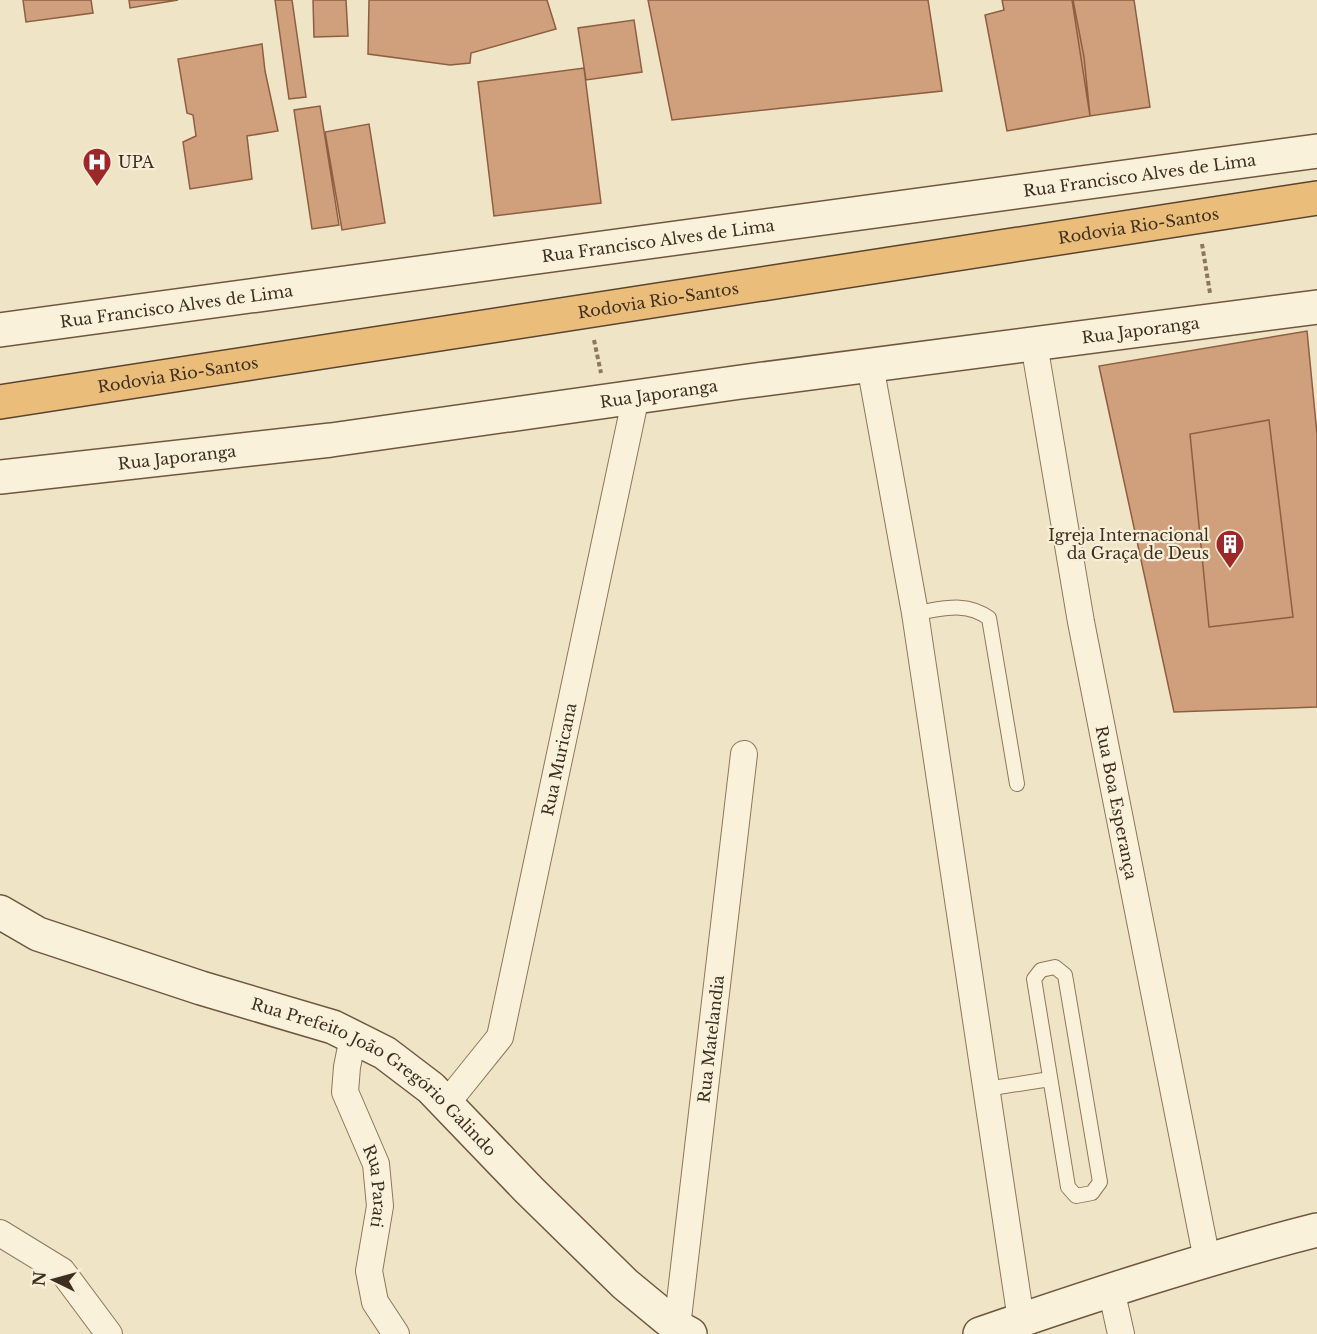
<svg xmlns="http://www.w3.org/2000/svg" width="1317" height="1334" font-family="'Libre Baskerville',serif">
  <style>
    .building { fill: #d09f7b; stroke: #8d5f40; stroke-width: 1.5 }
    .lines { fill: none; stroke-linecap: round; stroke-linejoin: round }
    .service-casing { stroke: #8d765b; stroke-width: 16 }
    .minor-casing { stroke: #8d765b; stroke-width: 28 }
    .secondary-casing { stroke: #6f573e; stroke-width: 36 }
    .trunk-casing { stroke: #5b442f; stroke-width: 36 }
    .path { stroke: #8d765b; stroke-width: 4; stroke-dasharray: 4.5 3; stroke-linecap: butt }
    .service { stroke: #faf1db; stroke-width: 14 }
    .minor { stroke: #faf1db; stroke-width: 26 }
    .secondary { stroke: #faf1db; stroke-width: 33 }
    .trunk { stroke: #eabe7a; stroke-width: 33 }
    .labels { text-anchor: middle; dominant-baseline: central; stroke-width: 4.5; stroke-linejoin: round; paint-order: stroke }
    .poi-label { font-size: 16px; fill: #3d2e1f; stroke: #f7eed7; text-anchor: start }
    .street-label { font-size: 16px; fill: #3d2e1f; stroke: #f7eed7 }
  </style>
  <rect width="100%" height="100%" fill="#f0e4c7"/>
  <path class="building" d="M 23,0 L 91,0 L 93,13 L 26,22 Z
    M 129,0 L 178,0 L 130,8 Z
    M 275,0 L 292,0 L 306,97 L 289,99 Z
    M 313,0 L 346,0 L 348,36 L 314,37 Z
    M 369,0 L 547,0 L 556,29 L 471,53 L 470,63 L 450,65 L 368,54 Z
    M 648,0 L 928,0 L 942,91 L 672,120 Z
    M 1002,0 L 1073,0 L 1084,57 L 1090,116 L 1007,131 L 985,15 L 1004,10 Z
    M 1072,0 L 1134,0 L 1150,107 L 1090,116 Z
    M 634,20 L 642,72 L 586,80 L 578,28 Z
    M 262,44 L 265,71 L 278,131 L 247,136 L 252,179 L 190,189 L 183,142 L 196,136 L 193,115 L 187,113 L 178,59 Z
    M 584,68 L 601,203 L 494,216 L 478,82 Z
    M 320,106 L 339,225 L 312,229 L 294,110 Z
    M 369,124 L 385,223 L 342,230 L 325,132 Z
    M 1307,331 L 1317,434 L 1317,707 L 1174,712 L 1099,366 Z
    M 1269,420 L 1293,617 L 1209,627 L 1190,434 Z"/>
  <g class="lines">
    <g class="service-casing">
      <path id="service" d="M 915,613 C 943,609 965,601 989,618 L 1017,784
        M 1055,967 L 1065,975 L 1100,1182 L 1092,1193 L 1076,1196 L 1068,1187 L 1034,979 L 1041,970 Z
        M 986,1089 L 1050,1079"/>
    </g>
    <g class="minor-casing">
      <g id="minor">
        <path id="s1" d="M 1034,344 L 1081,622 L 1207,1260"/>
        <path d="M 870,365 L 915,613 L 1021,1320"/>
        <path id="s2" d="M 353,1037 L 347,1067 L 345,1092 L 376,1164 L 380,1206 L 369,1271 L 375,1302 L 396,1334"/>
        <path id="s3" d="M 446,1104 L 500,1037 L 636,396"/>
        <path d="M 0,1233 L 62,1271 L 109,1334"/>
        <path d="M 1111,1289 L 1121,1334"/>
        <path id="s4" d="M 677,1327 L 744,754"/>
      </g>
    </g>
    <g class="secondary-casing">
      <g id="secondary">
        <path id="s5" d="M 0,330 L 1317,151"/>
        <path id="s6" d="M 0,477 L 331,440 L 741,382 L 1317,307"/>
        <path id="s7" d="M 0,912 L 38,934 L 201,988 L 333,1027 L 385,1053 L 431,1088 L 529,1190 L 625,1284 L 677,1327 L 690,1334"/>
        <path d="M 980,1334 C 1091,1296 1203,1259 1317,1230"/>
      </g>
    </g>
    <g class="trunk-casing">
      <g id="trunk">
        <path id="s8" d="M 0,402 L 1317,198"/>
      </g>
    </g>
    <path class="path" d="M 1202,244 L 1210,293
      M 594,340 L 601,373"/>
    <use href="#service" class="service"/>
    <use href="#minor" class="minor"/>
    <use href="#secondary" class="secondary"/>
    <use href="#trunk" class="trunk"/>
  </g>
  <defs>
    <g id="hospital-pin" transform="scale(1.5)"><path d="M0 17L-7.5 6A9.5 9.5 0 1 1 7.5 6Z" fill="#9e2829" stroke="#f7eed7"/><path d="M-5-5h3v3.5h4V-5h3V5h-3V1.5h-4V5h-3Z" fill="#fff"/></g>
    <g id="building-pin" transform="scale(1.5)"><path d="M0 17L-7.5 6A9.5 9.5 0 1 1 7.5 6Z" fill="#9e2829" stroke="#f7eed7"/><path d="M-4-6H4V6H1V3H-1V6H-4ZM-2.5-4.3h1.7v1.8h-1.7ZM.8-4.3h1.7v1.8H.8ZM-2.5-1h1.7V.8h-1.7ZM.8-1h1.7V.8H.8Z" fill="#fff"/></g>
  </defs>
  <g fill-rule="evenodd">
    <use href="#hospital-pin" x="97" y="162"/>
    <use href="#building-pin" x="1230" y="544"/>
  </g>
  <g class="labels">
    <g class="poi-label">
      <text x="118" y="162">UPA</text>
      <text x="1209" y="535" text-anchor="end">Igreja Internacional<tspan x="1209" dy="18">da Graça de Deus</tspan></text>
    </g>
    <g class="street-label">
      <text stroke="none"><textPath href="#s5" startOffset="1150">Rua Francisco Alves de Lima</textPath></text>
      <text stroke="none"><textPath href="#s8" startOffset="1152">Rodovia Rio-Santos</textPath></text>
      <text stroke="none"><textPath href="#s5" startOffset="664">Rua Francisco Alves de Lima</textPath></text>
      <text stroke="none"><textPath href="#s8" startOffset="666">Rodovia Rio-Santos</textPath></text>
      <text stroke="none"><textPath href="#s5" startOffset="178">Rua Francisco Alves de Lima</textPath></text>
      <text stroke="none"><textPath href="#s6" startOffset="1150">Rua Japoranga</textPath></text>
      <text stroke="none"><textPath href="#s8" startOffset="180">Rodovia Rio-Santos</textPath></text>
      <text stroke="none"><textPath href="#s6" startOffset="664">Rua Japoranga</textPath></text>
      <text stroke="none"><textPath href="#s6" startOffset="178">Rua Japoranga</textPath></text>
      <text stroke="none"><textPath href="#s3" startOffset="370">Rua Muricana</textPath></text>
      <text stroke="none"><textPath href="#s1" startOffset="466">Rua Boa Esperança</textPath></text>
      <text stroke="none"><textPath href="#s4" startOffset="290">Rua Matelandia</textPath></text>
      <text stroke="none"><textPath href="#s7" startOffset="414">Rua Prefeito João Gregório Galindo</textPath></text>
      <text stroke="none"><textPath href="#s2" startOffset="156">Rua Parati</textPath></text>
    </g>
  </g>
  <g transform="translate(54 1280) rotate(275)" stroke="#f7eed7" stroke-width="4.5" paint-order="stroke">
  <path d="M0-4.5L10 22L0 15L-10 22Z" fill="#3d2e1f"/>
  <text y="-9" font-size="16" font-weight="bold" text-anchor="middle" fill="#3d2e1f">N</text>
  </g>
</svg>
